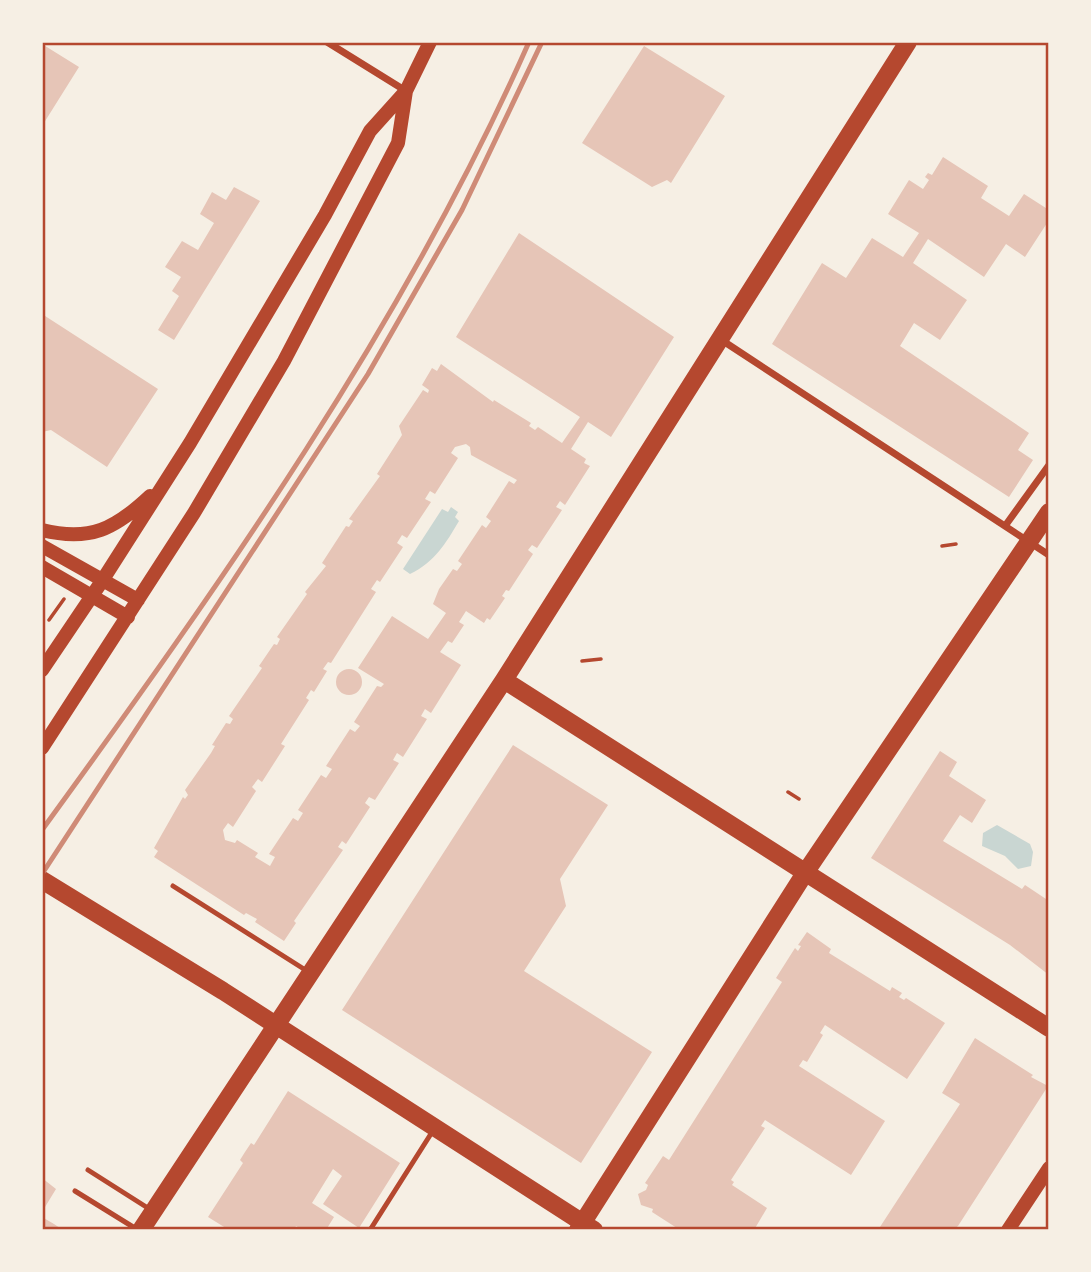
<svg xmlns="http://www.w3.org/2000/svg" width="1091" height="1272" font-family="Rubik,sans-serif">
  <style>
    .water { fill: #c9d6d2 }
    .building { fill: #e6c5b7; fill-rule: evenodd }
    .lines { fill: none; stroke-linecap: round; stroke-linejoin: round }
    .path { stroke: #b5482f; stroke-width: 3.5 }
    .service { stroke: #b5482f; stroke-width: 5 }
    .minor { stroke: #b5482f; stroke-width: 7 }
    .secondary { stroke: #b5482f; stroke-width: 14 }
    .primary { stroke: #b5482f; stroke-width: 18 }
    .rail { stroke: #cf8b77; stroke-width: 5 }
    .neatline { fill: none; stroke: #b5482f; stroke-width: 2.5 }
  </style>
  <rect width="100%" height="100%" fill="#f6efe4"/>
  <path class="water" d="M 451,507 L 458,512 L 455,517 L 459,521 C 446,543 435,562 410,574 L 403,569 L 442,509 L 448,512 Z
    M 997,825 L 1030,844 L 1033,852 L 1031,866 L 1018,869 L 1005,856 L 982,846 L 983,833 Z"/>
  <path class="building" d="M 42,44 L 79,67 L 42,126 Z
    M 644,46 L 725,96 L 671,183 L 667,180 L 652,187 L 582,143 Z
    M 943,157 L 988,186 L 981,198 L 1009,216 L 1024,194 L 1049,210 L 1049,220 L 1025,257 L 1006,244 L 984,277 L 928,239 L 913,263 L 967,300 L 940,340 L 914,323 L 900,346 L 1029,433 L 1018,450 L 1033,460 L 1009,497 L 772,344 L 822,263 L 846,278 L 872,238 L 903,257 L 919,233 L 888,214 L 909,180 L 923,189 L 929,180 L 925,177 L 928,173 L 932,175 Z
    M 234,187 L 260,201 L 174,340 L 158,330 L 179,296 L 172,291 L 181,277 L 165,267 L 182,241 L 198,250 L 214,223 L 200,214 L 212,192 L 226,200 Z
    M 519,233 L 674,337 L 611,437 L 588,422 L 571,449 L 586,459 L 584,463 L 590,466 L 565,505 L 560,501 L 556,507 L 562,510 L 537,548 L 532,545 L 528,550 L 533,554 L 509,591 L 506,590 L 502,596 L 505,598 L 490,620 L 487,618 L 484,623 L 466,611 L 459,622 L 464,625 L 452,643 L 448,641 L 440,652 L 461,665 L 431,713 L 425,709 L 421,716 L 427,719 L 403,757 L 397,753 L 393,760 L 399,763 L 375,800 L 369,797 L 365,803 L 370,807 L 346,844 L 342,841 L 338,847 L 343,850 L 294,921 L 296,923 L 284,941 L 255,922 L 257,919 L 246,913 L 244,915 L 154,857 L 158,851 L 154,848 L 183,797 L 185,799 L 188,795 L 185,790 L 211,753 L 215,746 L 212,745 L 226,723 L 230,724 L 233,719 L 229,716 L 262,668 L 259,666 L 274,644 L 277,645 L 280,639 L 277,637 L 307,594 L 305,592 L 326,566 L 322,563 L 346,526 L 349,527 L 353,521 L 349,519 L 380,476 L 377,474 L 402,435 L 399,426 L 423,390 L 428,393 L 429,390 L 422,385 L 432,368 L 437,371 L 441,364 L 493,402 L 494,400 L 531,423 L 529,426 L 535,430 L 538,427 L 562,443 L 580,417 L 456,337 ZM 466,444 L 470,447 L 471,455 L 517,480 L 514,484 L 509,481 L 486,517 L 491,521 L 486,528 L 482,525 L 458,561 L 462,564 L 457,571 L 453,569 L 439,589 L 433,604 L 446,613 L 428,639 L 392,616 L 358,668 L 384,684 L 381,687 L 377,686 L 354,722 L 360,726 L 355,732 L 350,729 L 326,766 L 332,769 L 326,778 L 321,775 L 298,810 L 303,813 L 298,821 L 293,818 L 269,854 L 275,857 L 270,866 L 255,857 L 258,853 L 237,840 L 235,843 L 225,840 L 223,830 L 228,823 L 233,827 L 256,791 L 252,787 L 258,779 L 262,782 L 285,746 L 281,744 L 309,700 L 306,698 L 311,690 L 314,692 L 327,671 L 323,669 L 328,662 L 331,663 L 376,592 L 371,589 L 377,580 L 380,582 L 403,547 L 397,543 L 402,535 L 407,538 L 431,502 L 425,499 L 430,491 L 435,494 L 458,458 L 451,453 L 455,447 Z
    M 42,314 L 158,389 L 107,467 L 51,430 L 42,432 Z
    M336 682a13 13 0 1 1 26 0a13 13 0 1 1-26 0Z
    M 513,745 L 608,805 L 560,879 L 566,906 L 524,971 L 652,1052 L 581,1163 L 342,1010 Z
    M 940,751 L 957,762 L 949,776 L 986,800 L 972,823 L 960,815 L 943,841 L 1022,889 L 1025,885 L 1049,901 L 1049,975 L 1010,945 L 871,858 Z
    M 807,932 L 831,949 L 829,953 L 890,991 L 892,987 L 902,993 L 899,997 L 904,1000 L 906,998 L 945,1023 L 907,1079 L 825,1025 L 820,1033 L 823,1035 L 807,1062 L 803,1060 L 799,1066 L 885,1121 L 851,1175 L 765,1120 L 761,1126 L 765,1128 L 731,1180 L 734,1182 L 732,1185 L 767,1208 L 754,1230 L 680,1230 L 652,1212 L 653,1209 L 641,1205 L 638,1194 L 646,1190 L 648,1185 L 645,1183 L 663,1156 L 669,1160 L 782,982 L 776,978 L 795,948 L 798,951 L 801,946 L 798,945 Z
    M 975,1038 L 1033,1075 L 1031,1077 L 1048,1086 L 958,1226 L 953,1230 L 878,1230 L 960,1104 L 942,1093 Z
    M 288,1091 L 400,1163 L 359,1228 L 323,1204 L 342,1176 L 333,1169 L 312,1203 L 334,1217 L 326,1230 L 303,1230 L 296,1226 L 294,1230 L 229,1230 L 208,1217 L 243,1163 L 240,1160 L 245,1152 L 251,1143 L 254,1145 Z
    M 42,1178 L 56,1189 L 42,1212 Z
    M 42,1217 L 54,1224 L 63,1230 L 42,1230 Z"/>
  <g class="lines">
    <path class="path" d="M 942,546 L 956,544
      M 49,620 L 64,599
      M 582,661 L 601,659
      M 788,792 L 799,799
      M 1048,1230 L 1049,1228"/>
    <path class="service" d="M 173,886 L 307,971
      M 88,1170 L 151,1210
      M 75,1191 L 138,1230
      M 370,1230 L 434,1129"/>
    <path class="minor" d="M 327,42 L 406,91
      M 720,339 L 1049,555
      M 1005,526 L 1049,465"/>
    <path class="secondary" d="M 42,530 C 90,542 115,529 150,496
      M 42,546 L 138,600
      M 42,567 L 128,617
      M 42,670 L 102,581 L 190,443 L 325,215 L 370,131 L 406,91 L 430,42
      M 42,748 L 194,513 L 284,361 L 398,143 L 406,91
      M 1008,1230 L 1049,1168"/>
    <path class="primary" d="M 504,680 L 1049,1028
      M 42,880 L 223,991 L 594,1230
      M 141,1230 L 504,680 L 908,42
      M 578,1230 L 805,873 L 1049,512"/>
    <path class="rail" d="M 42,830 C 223,581 404,325 529,42
      M 42,874 L 368,374 L 462,210 L 542,42"/>
  </g>
  <rect width="1091" height="1272" fill="none" stroke="#f6efe4" stroke-width="88"/>
  <rect x="44" y="44" width="1003" height="1184" class="neatline"/>
</svg>
